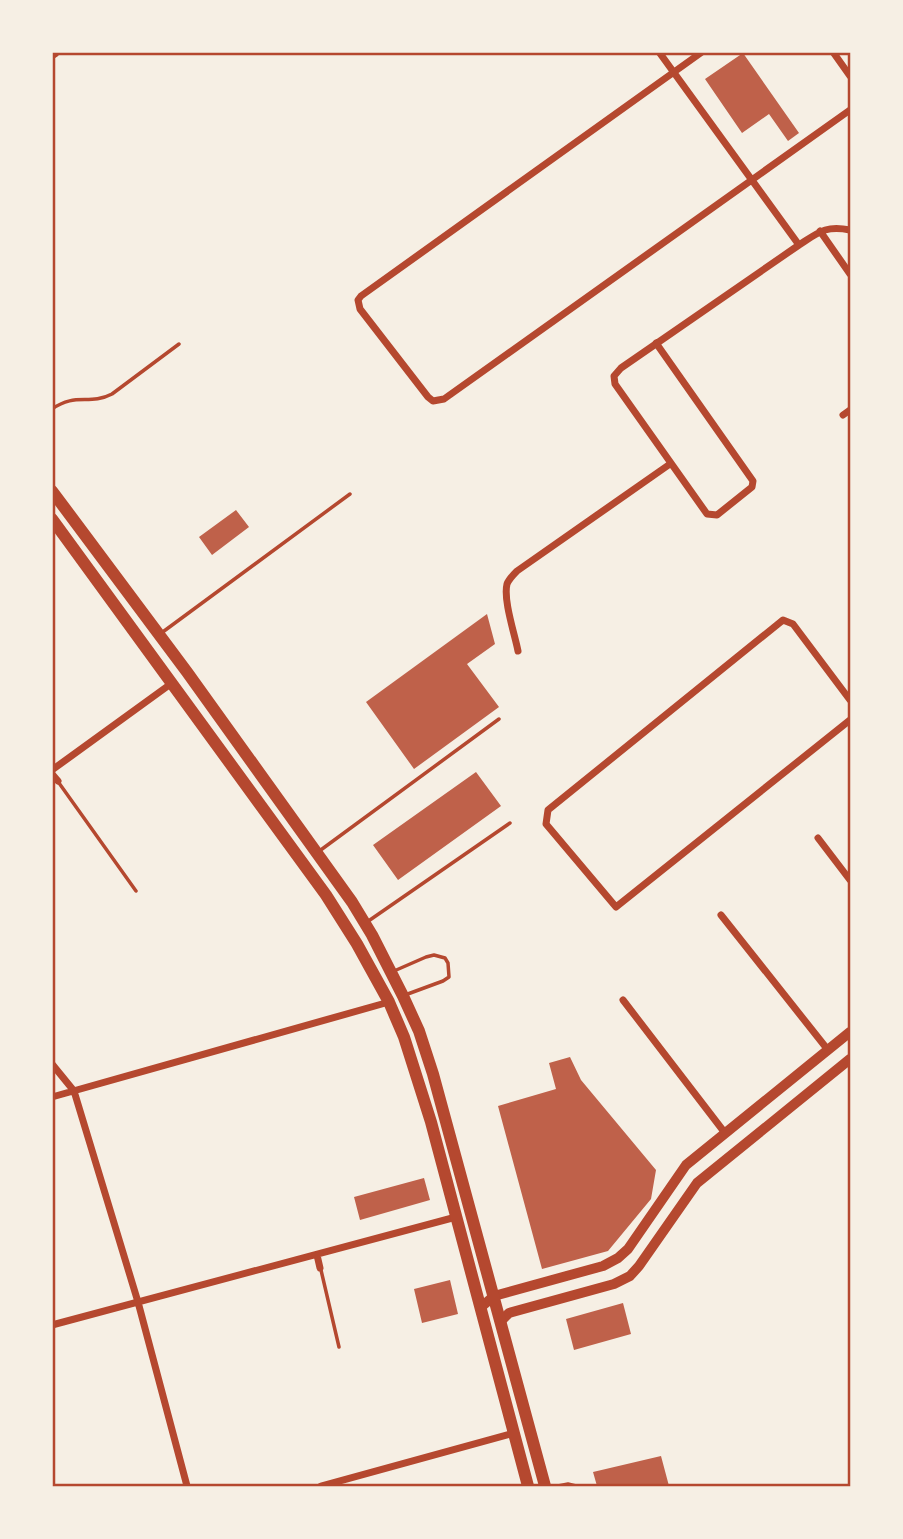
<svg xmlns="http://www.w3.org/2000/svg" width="903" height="1539" font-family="Signika,sans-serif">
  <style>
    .building { fill: #bf614a }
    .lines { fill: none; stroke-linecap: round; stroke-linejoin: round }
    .service { stroke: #b5482f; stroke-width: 3.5 }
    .minor { stroke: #b5482f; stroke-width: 7 }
    .tertiary { stroke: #b5482f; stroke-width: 10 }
    .secondary { stroke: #b5482f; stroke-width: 10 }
    .primary { stroke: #b5482f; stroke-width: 12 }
    .neatline { fill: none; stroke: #b5482f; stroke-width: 2.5 }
  </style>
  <rect width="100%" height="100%" fill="#f6efe4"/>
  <path class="building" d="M 743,53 L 799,133 L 788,141 L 769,114 L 742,133 L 705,79 Z
    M 236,510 L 249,527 L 212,555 L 199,537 Z
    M 487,614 L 495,644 L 467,664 L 499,707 L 414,769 L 366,702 Z
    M 476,772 L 501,806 L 398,880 L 373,845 Z
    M 570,1057 L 581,1080 L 656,1170 L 651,1199 L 608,1251 L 542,1269 L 498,1106 L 556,1089 L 549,1063 Z
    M 424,1178 L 430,1200 L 360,1220 L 354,1197 Z
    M 450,1280 L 458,1314 L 422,1323 L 414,1289 Z
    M 623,1303 L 631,1334 L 574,1350 L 566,1319 Z
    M 661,1456 L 669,1486 L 597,1486 L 593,1472 Z"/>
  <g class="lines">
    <path class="service" d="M 52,409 C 76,392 89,406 112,394 L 179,344
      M 160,634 L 350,494
      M 59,783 L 136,891
      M 318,852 L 499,719
      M 367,922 L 510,823
      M 394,971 L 426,957 L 434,955 L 445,958 L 448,963 L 449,977 L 443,981 L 405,995
      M 321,1270 L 339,1347
      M 558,1486 L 568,1484 L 576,1486"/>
    <path class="minor" d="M 659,52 L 799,245
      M 702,52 L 361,296 L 358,300 L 360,309 L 428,397 L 433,401 L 444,399 L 850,110
      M 833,52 L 850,76
      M 820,231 L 850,274
      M 656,343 L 753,481 L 752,487 L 717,515 L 707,514 L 615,384 L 614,376 L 621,368 L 799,245 C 819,232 826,225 850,230
      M 843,415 L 850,410
      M 518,651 C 515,635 503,600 507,584 C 509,579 513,575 517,571 L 670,464
      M 850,700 L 793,624 L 783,620 L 548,810 L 546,824 L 616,907 L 850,720
      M 52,770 L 172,683
      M 52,774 L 58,781
      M 818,838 L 850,880
      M 721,915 L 828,1050
      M 623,1000 L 725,1133
      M 52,1064 L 74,1091 L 138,1302 L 187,1486
      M 52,1097 L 389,1002
      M 317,1255 L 320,1268
      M 52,1325 L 456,1217
      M 321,1486 L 514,1433"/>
    <path class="tertiary" d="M 480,1308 L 494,1296 L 603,1266 L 618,1258 L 628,1249 L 686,1165 L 850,1032
      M 501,1321 L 509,1313 L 614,1284 L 630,1276 L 639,1266 L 697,1183 L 850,1059"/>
    <path class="secondary" d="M 52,54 L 55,52"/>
    <path class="primary" d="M 52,491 L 187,672 L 352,902 L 372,935 L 403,996 L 419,1031 L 433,1074 L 545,1486
      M 52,519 L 326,895 L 357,944 L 389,1002 L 404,1037 L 431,1122 L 528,1486"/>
  </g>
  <rect width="903" height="1539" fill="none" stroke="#f6efe4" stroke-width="108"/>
  <rect x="54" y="54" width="795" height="1431" class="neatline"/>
</svg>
